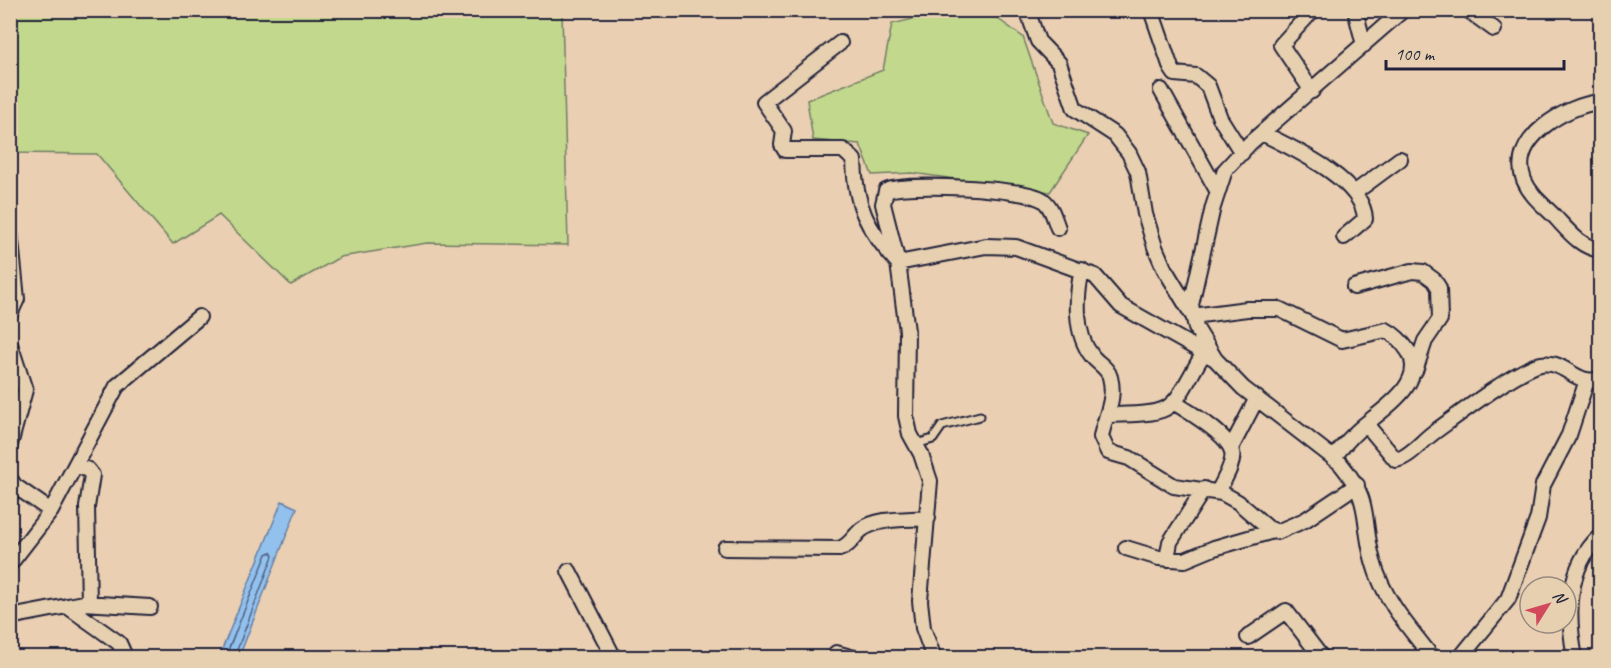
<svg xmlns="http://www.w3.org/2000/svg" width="1611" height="668" font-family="Caveat,sans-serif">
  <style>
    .green { fill: #c2d88d; stroke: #727d64; stroke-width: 1.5 }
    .water { fill: #93c1ee; stroke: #6681a6; stroke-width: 1.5 }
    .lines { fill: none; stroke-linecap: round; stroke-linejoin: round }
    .shore { stroke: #4f6283; stroke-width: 1.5 }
    .lane-casing { stroke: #22223b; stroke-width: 11 }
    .street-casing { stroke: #22223b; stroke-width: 18 }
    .lane { stroke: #e6d0b0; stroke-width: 7 }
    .street { stroke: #e6d0b0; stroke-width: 14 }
  </style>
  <rect width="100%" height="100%" fill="#eacfb2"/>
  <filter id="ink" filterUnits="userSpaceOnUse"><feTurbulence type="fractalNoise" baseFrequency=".0167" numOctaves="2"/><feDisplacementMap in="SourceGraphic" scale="12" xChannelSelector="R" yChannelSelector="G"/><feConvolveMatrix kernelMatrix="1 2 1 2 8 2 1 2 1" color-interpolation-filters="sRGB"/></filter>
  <g filter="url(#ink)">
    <path class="green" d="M 11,10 L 562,11 L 568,245 L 427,243 L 340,257 L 291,285 L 219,215 L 173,244 L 97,154 L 11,153 Z
      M 946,11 L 987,11 L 1023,37 L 1053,123 L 1088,135 L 1050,192 L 912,173 L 872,175 L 860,144 L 813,140 L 807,100 L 883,70 L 892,24 Z"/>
    <path class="water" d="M 282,501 L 297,508 L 239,657 L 219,657 Z"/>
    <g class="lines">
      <path class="shore" d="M 225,658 L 267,554 L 271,552 L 273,556 L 234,658"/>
      <g class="lane-casing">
        <path id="lane" d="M 916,444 L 933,439 L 942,426 L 980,416"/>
      </g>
      <g class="street-casing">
        <path id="street" d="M 1027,10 L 1038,41 L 1059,63 L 1075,109 L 1115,135 L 1129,153 L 1138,172 L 1145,214 L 1155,247 L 1164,268 L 1193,316 L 1247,309 L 1279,309 L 1342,340 L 1386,330 C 1396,335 1403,343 1409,352 C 1427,383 1382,410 1362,427 C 1351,436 1342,447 1333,458
          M 1151,10 L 1171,68 L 1175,74 L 1196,76 L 1208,86 L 1220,118 L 1242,153
          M 1355,10 L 1364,45
          M 1403,10 L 1250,143 L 1225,170 L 1213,207 L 1191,305 L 1196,328 L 1215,359 L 1243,388 L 1340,463 C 1373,503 1361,517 1373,561 C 1383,599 1409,628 1433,658
          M 1468,10 L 1494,29
          M 840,43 L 764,102 L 784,131 L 782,145 L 785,150 L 843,150 L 854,160 C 855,206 867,229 898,263 L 986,246 L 1016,247 L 1095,276 L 1121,306 L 1215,359
          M 1161,90 L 1218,192
          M 1312,91 L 1281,45 L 1313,10
          M 1600,102 C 1566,105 1508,139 1524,180 C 1531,197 1545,206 1557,219 C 1570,233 1581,247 1600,250
          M 1262,133 C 1292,148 1364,180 1365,219 L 1344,237
          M 1354,193 L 1400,159
          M 10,231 L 17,299 L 10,314
          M 1082,270 C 1076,296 1074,334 1092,356 C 1097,363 1108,368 1110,377 C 1116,400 1105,415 1101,437 L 1108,452 L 1129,458 L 1174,486 L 1222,493 L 1238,502 L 1268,528 L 1277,532 L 1305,520 L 1357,485
          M 1354,287 L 1412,271 L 1423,272 L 1434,280 L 1439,288 L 1440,319 L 1425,341 L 1415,371
          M 10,344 L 25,390 L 10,445
          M 1175,403 C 1189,412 1229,435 1232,452 C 1235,463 1223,481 1218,492
          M 1109,415 C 1179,413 1169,413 1203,354
          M 1366,424 L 1396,460 C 1410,457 1422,441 1433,433 C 1458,415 1510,375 1537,365 C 1563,356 1576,388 1600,379
          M 1231,448 L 1257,398
          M 76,465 L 88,470 L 92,475 L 87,507 L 89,603
          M 10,479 L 15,486 L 51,511
          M 725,548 L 839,549 C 850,546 853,537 861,530 C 878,517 908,520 928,518
          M 1126,548 L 1159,558 L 1185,560 L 1214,548 L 1273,531
          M 1167,559 L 1170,542 L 1204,489
          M 10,564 L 51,511 L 117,386 L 199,317
          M 569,571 L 614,658
          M 67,606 L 119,643 L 123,652 L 120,658
          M 10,617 L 83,603 L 150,607
          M 1248,637 L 1286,611 L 1322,658
          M 836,653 L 854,658
          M 934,658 L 923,628 L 920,601 L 930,481 L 921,454 L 910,434 L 906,416 L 907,331 L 898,263 L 883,204 L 886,191 C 903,182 1026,188 1043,200 C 1052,207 1054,218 1058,228
          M 1460,658 L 1508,599 L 1538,518 L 1543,485 L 1569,435 L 1587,380
          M 1575,658 C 1567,615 1566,568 1600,536"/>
      </g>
      <use href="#lane" class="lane"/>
      <use href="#street" class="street"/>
    </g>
  </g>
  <rect width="1611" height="668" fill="none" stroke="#e6d0b0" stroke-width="36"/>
  <rect x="18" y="18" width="1575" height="632" fill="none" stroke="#22223b" stroke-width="2" filter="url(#ink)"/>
  <g transform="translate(1548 605) rotate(53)"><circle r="28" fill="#e6d0b0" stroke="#988a81" stroke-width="1.5"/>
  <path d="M0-4.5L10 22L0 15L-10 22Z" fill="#d1495b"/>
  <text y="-9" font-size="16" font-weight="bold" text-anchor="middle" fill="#22223b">N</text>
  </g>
  <path d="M1386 60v9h178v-9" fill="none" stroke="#22223b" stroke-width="3"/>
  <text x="1395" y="60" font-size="18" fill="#22223b" stroke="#e6d0b0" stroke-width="4.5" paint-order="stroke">100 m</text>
</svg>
